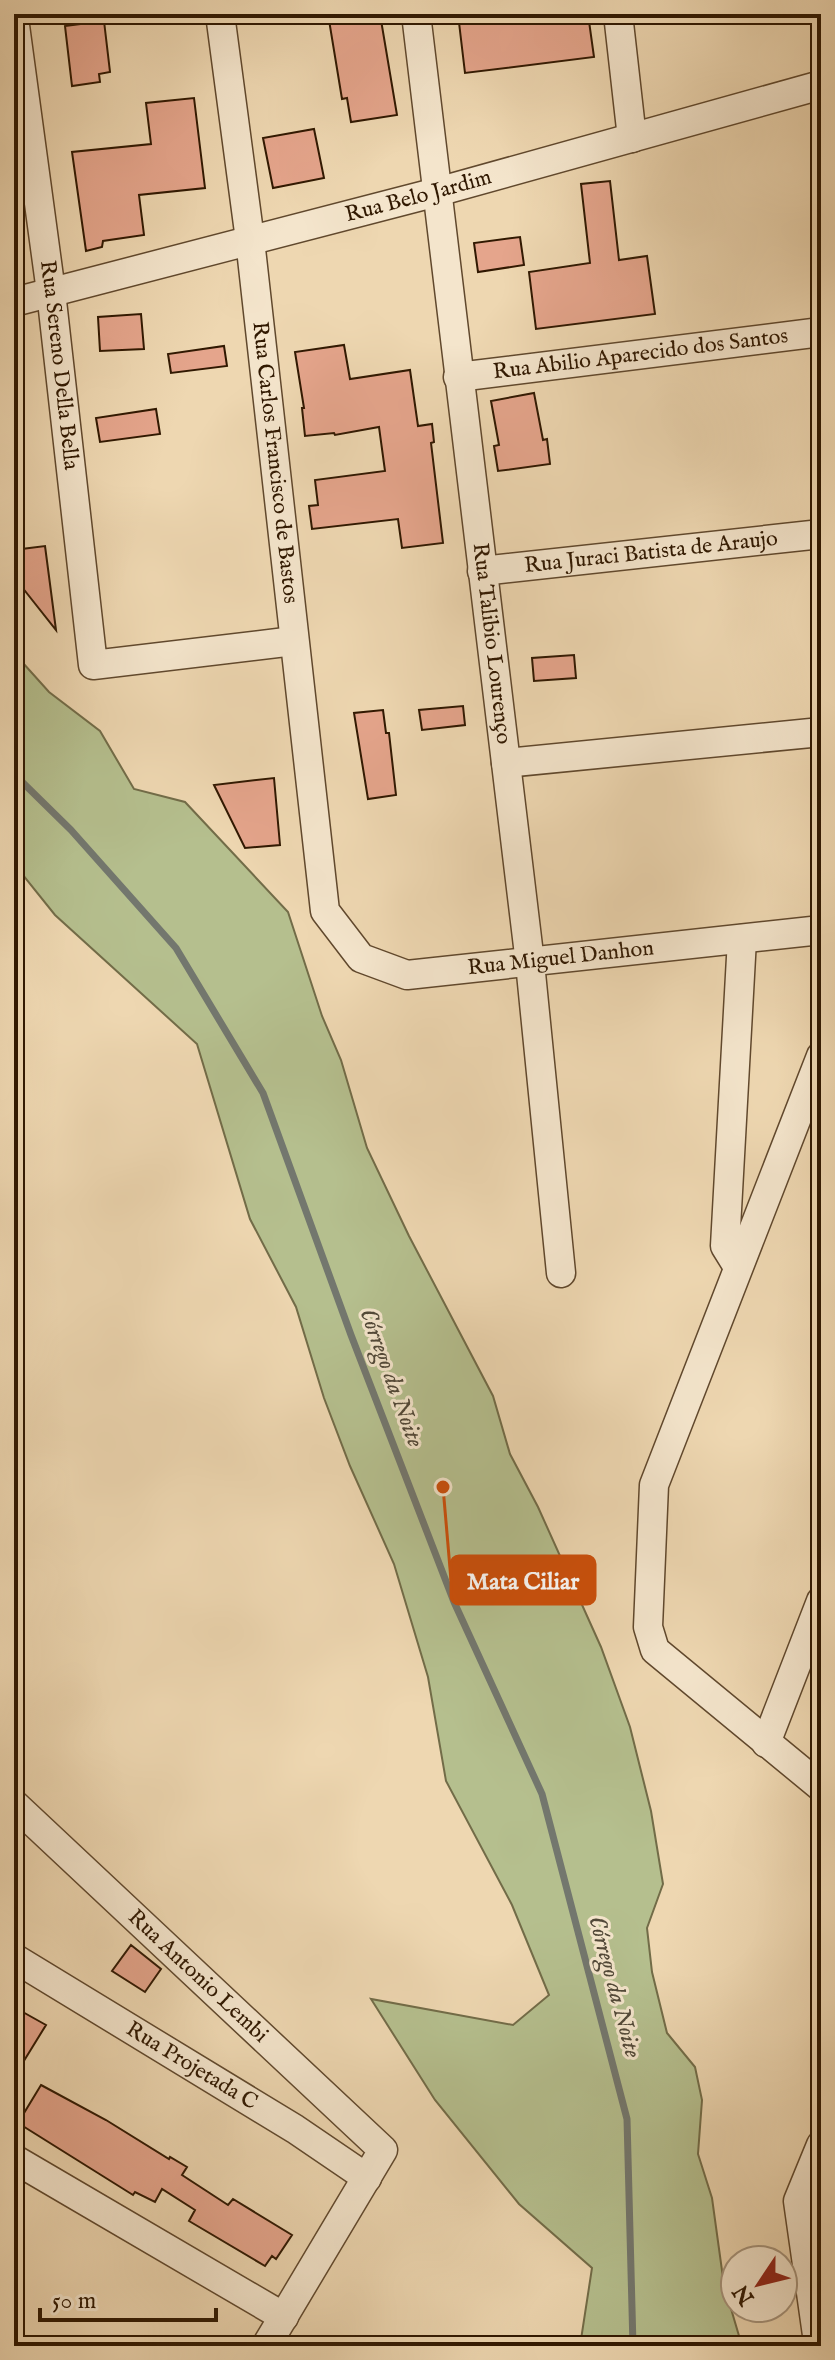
<svg xmlns="http://www.w3.org/2000/svg" width="835" height="2360" font-family="'IM FELL English',serif">
  <style>
    .green { fill: #b5bf8e; stroke: #726c48; stroke-width: 2 }
    .lines { fill: none; stroke-linecap: round; stroke-linejoin: round }
    .stream { stroke: #73776e; stroke-width: 7 }
    .building { fill: #e5a58c; stroke: #301801; stroke-width: 2 }
    .minor-casing { stroke: #60482d; stroke-width: 31 }
    .minor { stroke: #f4e5cc; stroke-width: 28 }
    .labels { text-anchor: middle; dominant-baseline: central; stroke-width: 6; stroke-linejoin: round; paint-order: stroke }
    .street-label { font-size: 22px; fill: #301801; stroke: #f4e5cc }
    .water-label { font-size: 24px; font-style: italic; fill: #514838; stroke: #f4e5cc }
    .leader { fill: none; stroke: #cc4f0a; stroke-width: 3 }
    .callout-dot { fill: #cc4f0a; stroke: #f4e5cc; stroke-width: 3 }
    .callout { fill: #cc4f0a; stroke: #cc4f0a; stroke-width: 3 }
    .callout-label { font-size: 24px; text-anchor: middle; font-weight: bold; fill: #fff }
  </style>
  <rect width="100%" height="100%" fill="#eed7b1"/>
  <filter id="stains"><feTurbulence type="fractalNoise" baseFrequency=".0025" numOctaves="4"/><feColorMatrix values="0 0 0 0 .2 0 0 0 0 .09 0 0 0 0 .02 0 0 0 .5 -.17"/></filter>
  <radialGradient id="worn" r=".72"><stop offset=".6" stop-color="#630" stop-opacity="0"/><stop offset="1" stop-color="#630" stop-opacity=".3"/></radialGradient>
  <path class="green" d="M 14,653 L 49,692 L 100,731 L 134,789 L 185,802 L 288,912 L 322,1016 L 341,1060 L 367,1148 L 409,1236 L 493,1396 L 510,1454 L 538,1507 L 601,1647 L 630,1727 L 651,1811 L 663,1884 L 647,1928 L 652,1972 L 667,2033 L 695,2067 L 702,2100 L 698,2154 L 712,2198 L 724,2285 L 742,2346 L 580,2346 L 592,2268 L 519,2204 L 435,2100 L 371,1999 L 513,2025 L 549,1995 L 512,1905 L 446,1781 L 428,1677 L 394,1564 L 350,1466 L 324,1398 L 296,1307 L 250,1219 L 197,1044 L 55,915 L 14,864 Z"/>
  <g class="lines">
    <path class="stream" d="M 14,774 L 71,830 L 176,948 L 263,1093 L 351,1335 L 454,1602 L 542,1794 L 627,2119 L 633,2346"/>
  </g>
  <path class="building" d="M 328,14 L 380,14 L 397,115 L 351,122 L 347,98 L 342,99 Z
    M 458,14 L 588,14 L 594,57 L 465,73 Z
    M 104,21 L 110,72 L 99,74 L 100,82 L 72,86 L 65,26 Z
    M 194,98 L 205,188 L 139,195 L 144,235 L 103,241 L 102,247 L 86,251 L 72,152 L 151,144 L 146,103 Z
    M 314,129 L 324,178 L 273,188 L 263,138 Z
    M 610,181 L 619,260 L 647,256 L 655,314 L 536,329 L 529,272 L 590,263 L 581,184 Z
    M 520,237 L 524,265 L 478,272 L 474,243 Z
    M 141,314 L 144,349 L 100,351 L 98,317 Z
    M 344,345 L 350,379 L 410,370 L 418,426 L 432,424 L 434,442 L 431,443 L 443,543 L 402,548 L 398,519 L 312,529 L 309,506 L 318,505 L 315,480 L 385,471 L 379,427 L 335,435 L 334,433 L 305,436 L 302,408 L 304,408 L 295,352 Z
    M 224,346 L 227,366 L 171,373 L 168,354 Z
    M 534,393 L 543,440 L 547,439 L 550,464 L 498,471 L 494,446 L 499,445 L 491,401 Z
    M 156,409 L 160,434 L 100,442 L 96,418 Z
    M 45,546 L 50,584 L 56,630 L 14,577 L 14,550 Z
    M 574,655 L 576,678 L 534,681 L 532,658 Z
    M 463,706 L 465,725 L 422,730 L 419,710 Z
    M 383,710 L 386,733 L 389,733 L 396,795 L 368,799 L 354,713 Z
    M 274,778 L 280,845 L 245,848 L 214,785 Z
    M 131,1945 L 161,1969 L 145,1992 L 112,1971 Z
    M 21,2011 L 46,2025 L 14,2077 L 14,2023 Z
    M 41,2085 L 106,2120 L 169,2159 L 170,2157 L 187,2167 L 182,2175 L 228,2205 L 233,2199 L 292,2235 L 276,2259 L 272,2256 L 265,2266 L 189,2221 L 195,2210 L 162,2189 L 155,2202 L 135,2192 L 133,2195 L 18,2123 Z"/>
  <g class="lines">
    <g class="minor-casing">
      <g id="minor">
        <path id="s1" d="M 220,14 L 250,240 L 325,911 L 361,958 L 407,975 L 821,930"/>
        <path id="s2" d="M 416,14 L 530,963 L 561,1273"/>
        <path d="M 618,14 L 632,138"/>
        <path id="s3" d="M 14,18 L 51,292 L 93,665 L 294,641"/>
        <path id="s4" d="M 14,302 L 437,192 L 821,85"/>
        <path id="s5" d="M 458,377 L 821,332"/>
        <path id="s6" d="M 482,571 L 821,534"/>
        <path d="M 506,763 L 821,732"/>
        <path d="M 821,1056 L 654,1485 L 648,1627 L 655,1650 L 821,1787"/>
        <path d="M 738,1267 L 725,1246 L 742,939"/>
        <path d="M 766,1743 L 821,1601"/>
        <path id="s7" d="M 14,1804 L 383,2150 L 266,2346"/>
        <path id="s8" d="M 14,1958 L 295,2129 L 367,2178"/>
        <path d="M 821,2145 L 798,2201 L 818,2342 L 821,2346"/>
        <path d="M 14,2159 L 284,2317"/>
      </g>
    </g>
    <use href="#minor" class="minor"/>
  </g>
  <g class="labels">
    <g class="street-label">
      <text stroke="none"><textPath href="#s4" startOffset="418">Rua Belo Jardim</textPath></text>
      <text stroke="none"><textPath href="#s5" startOffset="184">Rua Abilio Aparecido dos Santos</textPath></text>
      <text stroke="none"><textPath href="#s3" startOffset="350">Rua Sereno Della Bella</textPath></text>
      <text stroke="none"><textPath href="#s1" startOffset="452">Rua Carlos Francisco de Bastos</textPath></text>
      <text stroke="none"><textPath href="#s6" startOffset="170">Rua Juraci Batista de Araujo</textPath></text>
      <text stroke="none"><textPath href="#s2" startOffset="634">Rua Talibio Lourenço</textPath></text>
      <text stroke="none"><textPath href="#s1" startOffset="1166">Rua Miguel Danhon</textPath></text>
      <text stroke="none"><textPath href="#s7" startOffset="252">Rua Antonio Lembi</textPath></text>
      <text stroke="none"><textPath href="#s8" startOffset="208">Rua Projetada C</textPath></text>
    </g>
    <g class="water-label">
      <text transform="translate(391 1378) rotate(70)">Córrego da Noite</text>
      <text transform="translate(614 1987) rotate(75)">Córrego da Noite</text>
    </g>
  </g>
  <path class="leader" d="M443 1487L451 1580"/>
  <circle class="callout-dot" cx="443" cy="1487" r="8"/>
  <rect class="callout" x="451" y="1556" width="144" height="48" rx="8"/>
  <g class="callout-label">
    <text x="523" y="1589">Mata Ciliar</text>
  </g>
  <rect width="835" height="2360" fill="none" stroke="#eed7b1" stroke-width="48"/>
  <rect x="16" y="16" width="803" height="2328" fill="none" stroke="#301801" stroke-width="4"/>
  <rect x="24" y="24" width="787" height="2312" fill="none" stroke="#301801" stroke-width="2"/>
  <g transform="translate(759 2284) rotate(235)"><circle r="38" fill="#f4e5cc" stroke="#a6937b" stroke-width="2"/>
  <path d="M0-6L14 30L0 20L-14 30Z" fill="#8f2418"/>
  <text y="-12" font-size="22" font-weight="bold" text-anchor="middle" fill="#301801">N</text>
  </g>
  <path d="M40 2308v12h176v-12" fill="none" stroke="#301801" stroke-width="4"/>
  <text x="52" y="2308" font-size="24" fill="#301801" stroke="#f4e5cc" stroke-width="6" paint-order="stroke">50 m</text>
  <rect width="100%" height="100%" filter="url(#stains)"/>
  <rect width="100%" height="100%" fill="url(#worn)"/>
</svg>
